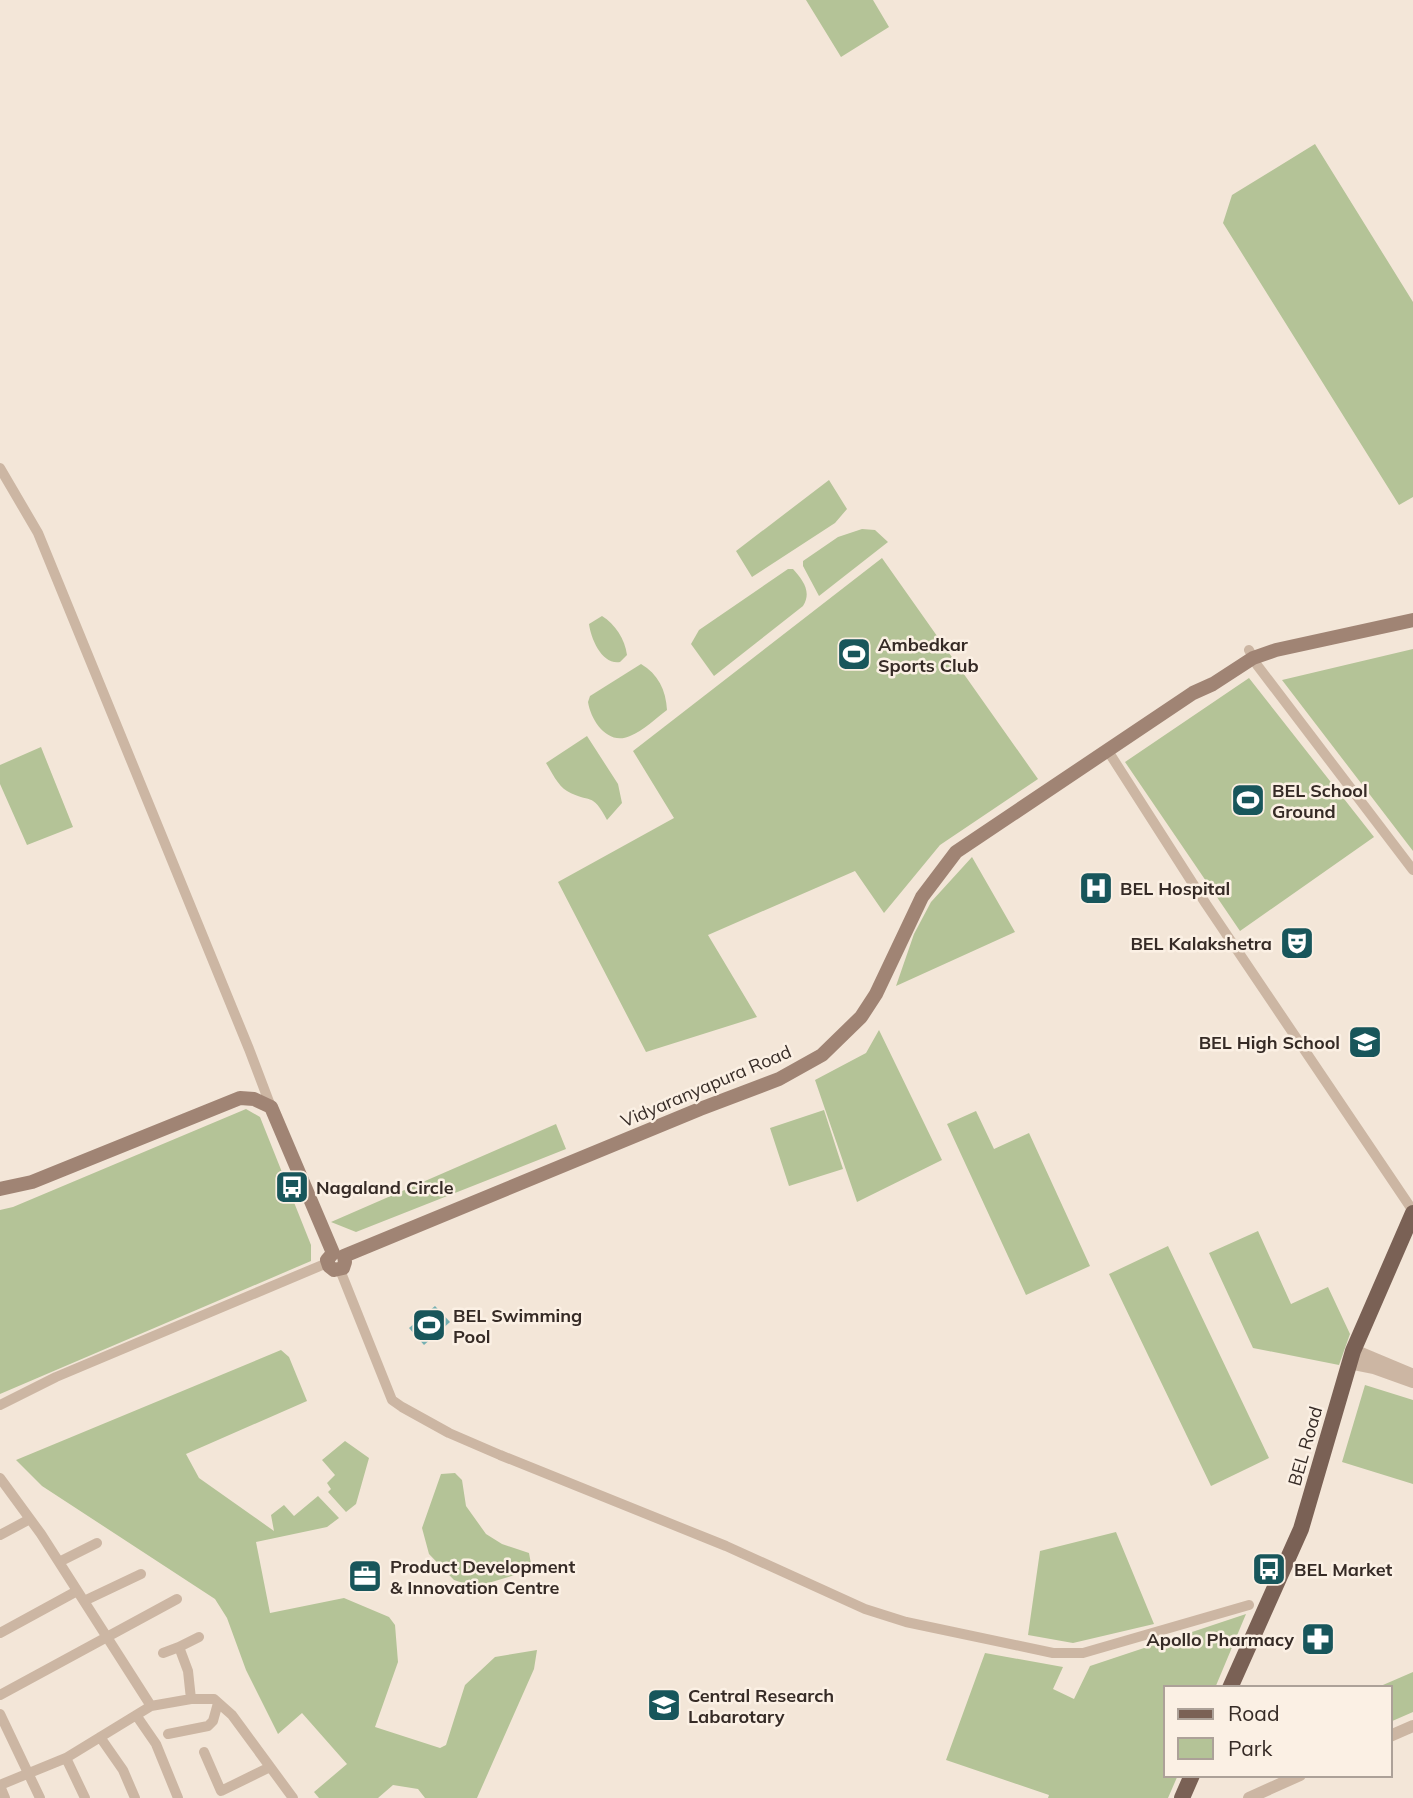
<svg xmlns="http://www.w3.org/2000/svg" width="1413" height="1798" font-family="Mulish,sans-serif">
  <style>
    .green { fill: #b4c397 }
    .water { fill: #75b0b2 }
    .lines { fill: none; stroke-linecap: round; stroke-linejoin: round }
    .minor { stroke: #ccb6a3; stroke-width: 10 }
    .tertiary { stroke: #ccb6a3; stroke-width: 12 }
    .secondary { stroke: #a08474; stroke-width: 14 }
    .primary { stroke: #7a6155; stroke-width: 16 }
    .labels { text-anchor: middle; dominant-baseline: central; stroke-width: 5; stroke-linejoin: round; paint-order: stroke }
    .poi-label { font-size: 18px; font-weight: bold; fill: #362b26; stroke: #fbf0e4; text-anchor: start }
    .street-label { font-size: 18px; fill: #362b26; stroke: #fbf0e4 }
  </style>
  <rect width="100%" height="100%" fill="#f3e6d8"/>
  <path class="green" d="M 806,0 L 873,0 L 889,27 L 841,57 Z
    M 1315,144 L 1413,302 L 1413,497 L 1399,505 L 1223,223 L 1232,195 Z
    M 829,480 L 847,509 L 835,523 L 752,577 L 736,551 Z
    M 862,529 L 875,530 L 888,542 L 819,596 L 803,566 L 803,561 L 838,537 Z
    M 882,558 L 1038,779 L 940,845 L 884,913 L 855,871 L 708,935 L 757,1017 L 646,1052 L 558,882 L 674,818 L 633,751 Z
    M 788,569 L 793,569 C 803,580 812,592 803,606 L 714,676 L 691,644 L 699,630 Z
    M 602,616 C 615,624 625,639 627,655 L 620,662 C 602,665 591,639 589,624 Z
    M 1413,649 L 1413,851 L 1282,680 Z
    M 641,664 C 658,674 666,690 667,710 C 656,718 643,731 630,736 C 608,746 591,721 588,702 L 590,696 Z
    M 1249,678 L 1374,837 L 1240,931 L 1125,762 Z
    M 587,736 L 618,784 L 622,803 L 607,820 C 592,791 590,804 567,791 C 558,786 551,771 546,763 Z
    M 41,747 L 73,827 L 27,845 L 0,784 L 0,765 Z
    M 972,857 L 1015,932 L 896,986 L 914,934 L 931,902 Z
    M 879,1030 L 942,1160 L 857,1202 L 815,1080 L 866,1053 Z
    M 246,1109 L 260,1117 L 311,1245 L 311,1261 L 0,1394 L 0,1210 L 13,1207 Z
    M 824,1110 L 843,1169 L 789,1186 L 770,1128 Z
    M 976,1111 L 994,1149 L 1029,1133 L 1090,1266 L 1026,1295 L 947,1124 Z
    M 556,1124 L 566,1149 L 356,1232 L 331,1222 Z
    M 1258,1231 L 1291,1304 L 1328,1287 L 1350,1334 L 1339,1365 L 1253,1348 L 1209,1253 Z
    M 1168,1246 L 1269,1458 L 1211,1486 L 1109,1274 Z
    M 281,1350 L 289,1357 L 307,1401 L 186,1454 L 199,1478 L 274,1531 L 271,1515 L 284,1505 L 294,1516 L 318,1496 L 339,1518 L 327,1527 L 256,1542 L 270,1613 L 344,1598 L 389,1617 L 395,1625 L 398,1662 L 375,1727 L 440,1748 L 446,1745 L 465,1685 L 495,1657 L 537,1650 L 534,1669 L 477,1798 L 425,1798 L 418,1789 L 393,1785 L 378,1798 L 319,1798 L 314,1792 L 347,1764 L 302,1713 L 278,1734 L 246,1670 L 227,1618 L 215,1599 L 42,1486 L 16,1460 Z
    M 1365,1385 L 1413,1400 L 1413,1484 L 1342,1462 Z
    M 345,1441 L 369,1458 L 356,1504 L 346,1512 L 328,1492 L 331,1489 L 327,1483 L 335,1475 L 322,1460 Z
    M 455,1473 L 462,1480 L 466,1506 L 486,1534 L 502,1544 L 529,1553 L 531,1564 L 525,1572 L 475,1587 L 454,1580 L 429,1554 L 422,1528 L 441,1474 Z
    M 1116,1532 L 1154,1624 L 1073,1643 L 1028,1635 L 1040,1551 Z
    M 1246,1614 L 1215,1688 L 1166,1688 L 1166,1775 L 1178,1775 L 1168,1798 L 1048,1798 L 1049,1795 L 946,1760 L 985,1653 L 1063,1667 L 1053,1689 L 1074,1699 L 1090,1666 Z
    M 1413,1672 L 1413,1712 L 1390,1722 L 1390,1688 L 1376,1688 Z"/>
  <path class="water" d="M 435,1306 L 450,1322 L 424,1345 L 409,1328 Z"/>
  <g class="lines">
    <path class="minor" d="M 0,468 L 38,533 L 249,1049 L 271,1107
      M 1249,650 L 1257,665 L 1413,870
      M 1108,751 L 1206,904 L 1413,1211
      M 340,1270 L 392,1400 L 402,1407 L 449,1433 L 500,1455 L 726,1546 L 865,1609 L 906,1622 L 1053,1653 L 1083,1653 L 1249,1605
      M 0,1405 L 56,1377 L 327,1263
      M 0,1478 L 41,1534 L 151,1706 L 191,1699 L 214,1699 L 232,1715 L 293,1798
      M 0,1535 L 30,1519
      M 59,1562 L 97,1543
      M 84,1601 L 141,1574
      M 0,1633 L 77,1591
      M 179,1647 L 199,1637
      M 163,1653 L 179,1647 L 188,1671 L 191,1699
      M 0,1695 L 177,1599
      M 0,1714 L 40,1798
      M 136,1715 L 156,1744 L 178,1798
      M 168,1734 L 208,1726 L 213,1721 L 218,1703
      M 100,1737 L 123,1770 L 135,1798
      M 204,1752 L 221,1791 L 270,1767
      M 66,1758 L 85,1798
      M 0,1785 L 66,1758 L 151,1706
      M 0,1786 L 5,1798"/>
    <path class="tertiary" d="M 1354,1350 L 1411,1374
      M 1349,1363 L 1374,1368 L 1413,1382
      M 1390,1736 L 1413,1726
      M 1249,1798 L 1300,1775"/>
    <path class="secondary" d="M 0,1189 L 32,1182 L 240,1098 L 254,1099 L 271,1107 L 333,1253
      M 333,1253 L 327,1260 L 329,1266 L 334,1270 L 343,1268 L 345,1262 L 344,1256
      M 344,1256 L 700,1109 L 779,1079 L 822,1055 L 861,1017 L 876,994 L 922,897 L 956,852 L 1193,693 L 1213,684 L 1253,658 L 1276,650 L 1413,620"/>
    <path class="primary" d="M 1230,1688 L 1301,1529 L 1353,1351 L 1413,1213
      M 1182,1798 L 1192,1775"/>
  </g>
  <defs>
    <g id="stadium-square" transform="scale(1.75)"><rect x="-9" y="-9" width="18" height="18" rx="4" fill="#18565b" stroke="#fbf0e4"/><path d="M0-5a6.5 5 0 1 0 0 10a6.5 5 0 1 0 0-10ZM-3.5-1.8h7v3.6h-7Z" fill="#fff"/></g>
    <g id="hospital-square" transform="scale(1.75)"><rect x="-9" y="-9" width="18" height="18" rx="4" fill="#18565b" stroke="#fbf0e4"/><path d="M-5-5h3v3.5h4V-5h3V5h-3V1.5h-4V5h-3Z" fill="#fff"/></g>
    <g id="theatre-square" transform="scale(1.75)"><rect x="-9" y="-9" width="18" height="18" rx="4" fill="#18565b" stroke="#fbf0e4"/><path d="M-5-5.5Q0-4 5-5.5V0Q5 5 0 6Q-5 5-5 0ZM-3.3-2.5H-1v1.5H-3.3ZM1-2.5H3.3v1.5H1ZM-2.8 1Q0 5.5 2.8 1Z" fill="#fff"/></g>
    <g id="school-square" transform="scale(1.75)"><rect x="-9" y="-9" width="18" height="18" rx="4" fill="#18565b" stroke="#fbf0e4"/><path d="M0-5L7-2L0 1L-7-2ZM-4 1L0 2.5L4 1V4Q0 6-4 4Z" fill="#fff"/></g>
    <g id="bus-square" transform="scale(1.75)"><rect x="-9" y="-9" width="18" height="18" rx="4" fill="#18565b" stroke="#fbf0e4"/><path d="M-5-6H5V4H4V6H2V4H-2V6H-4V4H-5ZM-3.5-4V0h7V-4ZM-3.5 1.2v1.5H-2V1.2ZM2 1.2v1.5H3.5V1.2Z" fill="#fff"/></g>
    <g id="office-square" transform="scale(1.75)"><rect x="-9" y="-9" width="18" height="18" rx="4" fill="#18565b" stroke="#fbf0e4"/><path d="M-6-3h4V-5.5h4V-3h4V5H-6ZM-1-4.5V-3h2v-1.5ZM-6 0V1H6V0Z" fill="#fff"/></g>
    <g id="pharmacy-square" transform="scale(1.75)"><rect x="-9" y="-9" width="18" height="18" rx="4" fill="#18565b" stroke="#fbf0e4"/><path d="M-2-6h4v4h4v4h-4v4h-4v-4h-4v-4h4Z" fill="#fff"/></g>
    <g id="university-square" transform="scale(1.75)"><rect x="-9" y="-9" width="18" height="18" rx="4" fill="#18565b" stroke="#fbf0e4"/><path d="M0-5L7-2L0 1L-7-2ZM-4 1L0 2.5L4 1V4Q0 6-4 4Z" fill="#fff"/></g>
  </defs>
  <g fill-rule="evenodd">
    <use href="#stadium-square" x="854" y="654"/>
    <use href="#stadium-square" x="1248" y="800"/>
    <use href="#hospital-square" x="1096" y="888"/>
    <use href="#theatre-square" x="1297" y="943"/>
    <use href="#school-square" x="1365" y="1042"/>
    <use href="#bus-square" x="292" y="1187"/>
    <use href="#stadium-square" x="429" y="1325"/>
    <use href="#bus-square" x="1269" y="1569"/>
    <use href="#office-square" x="365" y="1576"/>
    <use href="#pharmacy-square" x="1318" y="1639"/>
    <use href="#university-square" x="664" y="1705"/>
  </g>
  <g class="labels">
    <g class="poi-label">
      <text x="878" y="644">Ambedkar<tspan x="878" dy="21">Sports Club</tspan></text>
      <text x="1272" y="790">BEL School<tspan x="1272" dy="21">Ground</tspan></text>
      <text x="1120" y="888">BEL Hospital</text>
      <text x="1272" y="943" text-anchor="end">BEL Kalakshetra</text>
      <text x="1340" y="1042" text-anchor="end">BEL High School</text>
      <text x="316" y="1187">Nagaland Circle</text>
      <text x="453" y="1315">BEL Swimming<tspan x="453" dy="21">Pool</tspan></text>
      <text x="390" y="1566">Product Development<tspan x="390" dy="21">&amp; Innovation Centre</tspan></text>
      <text x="1294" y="1569">BEL Market</text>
      <text x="1294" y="1639" text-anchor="end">Apollo Pharmacy</text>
      <text x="688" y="1695">Central Research<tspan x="688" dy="21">Labarotary</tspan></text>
    </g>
    <g class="street-label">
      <text transform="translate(706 1086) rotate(-23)">Vidyaranyapura Road</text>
      <text transform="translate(1305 1446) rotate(-74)">BEL Road</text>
    </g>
  </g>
  <rect x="1164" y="1686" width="228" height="91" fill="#fbf0e4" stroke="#aca198" stroke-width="2"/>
  <rect x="1178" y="1709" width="35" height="10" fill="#7a6155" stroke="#aca198" stroke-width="2"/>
  <text x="1228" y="1721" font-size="21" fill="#362b26">Road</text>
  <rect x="1178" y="1738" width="35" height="21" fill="#b4c397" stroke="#aca198" stroke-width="2"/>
  <text x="1228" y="1756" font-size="21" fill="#362b26">Park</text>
</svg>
